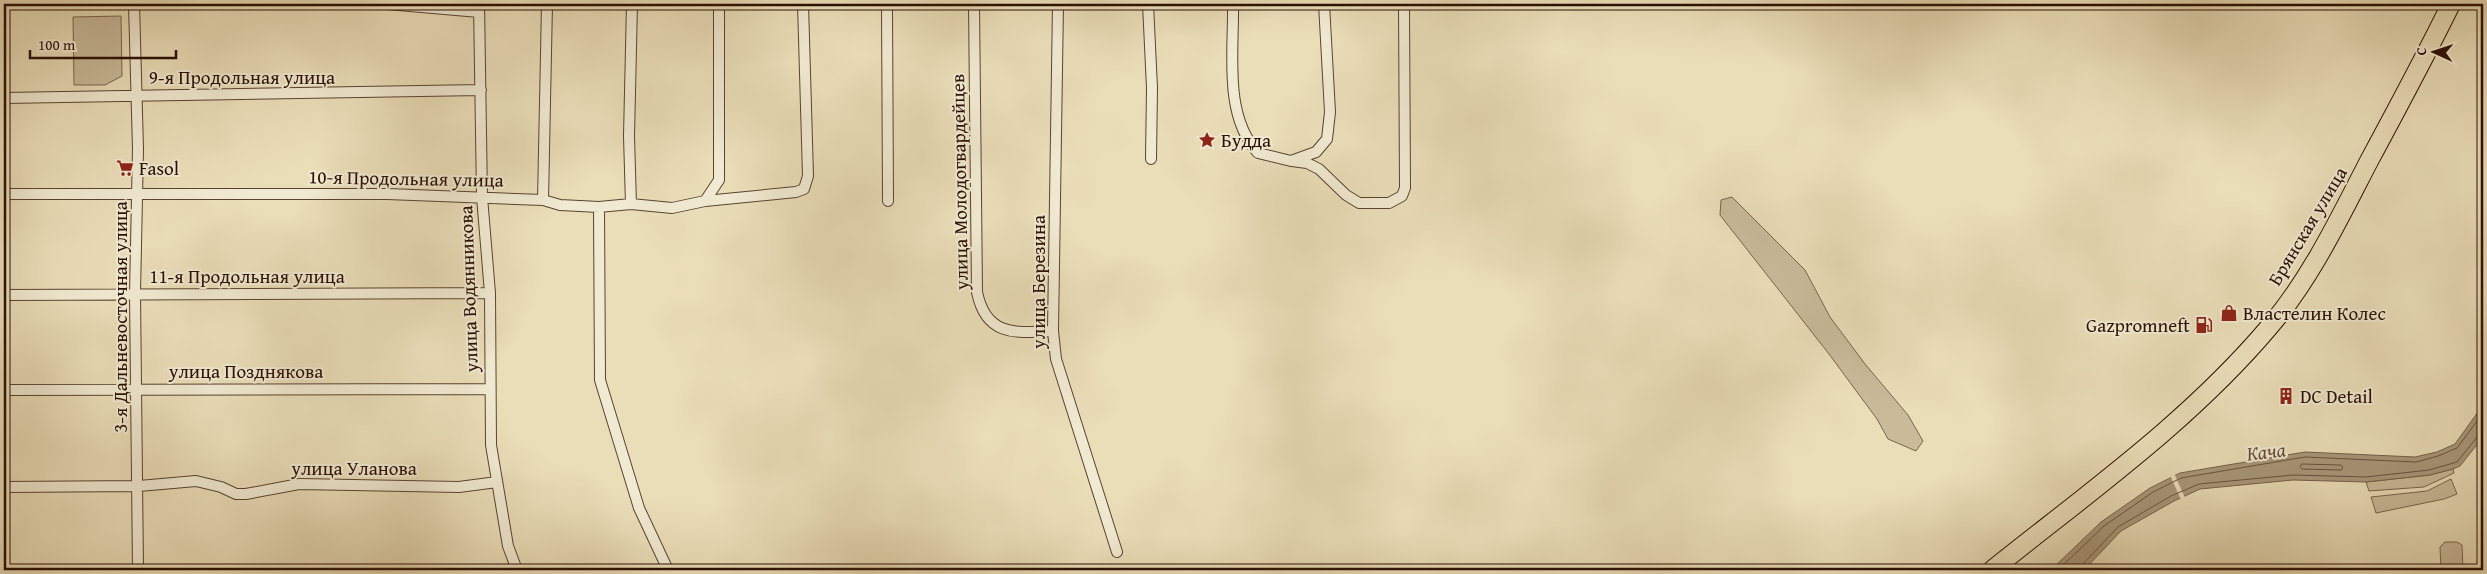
<svg xmlns="http://www.w3.org/2000/svg" width="2487" height="574" font-family="'Gentium Book Plus',serif">
  <style>
    .green { fill: #c9bb9a; stroke: #79654e }
    .water { fill: #a8987b; stroke: #75614b }
    .pier { fill: #eadeb9 }
    .lines { fill: none; stroke-linecap: round; stroke-linejoin: round }
    .shore { stroke: #68543f; stroke-width: 1 }
    .street-casing { stroke: #594330; stroke-width: 12 }
    .highway-casing { stroke: #290f03; stroke-width: 20 }
    .street { stroke: #f1ead2; stroke-width: 10 }
    .highway { stroke: #eadeb9; stroke-width: 18 }
    .labels { text-anchor: middle; dominant-baseline: central; stroke-width: 4; stroke-linejoin: round; paint-order: stroke }
    .street-label { font-size: 19px; fill: #290f03; stroke: #f1ead2 }
    .poi-label { font-size: 19px; fill: #290f03; stroke: #f1ead2; text-anchor: start }
    .water-label { font-size: 20px; font-style: italic; fill: #624d39; stroke: #f1ead2 }
  </style>
  <rect width="100%" height="100%" fill="#eadeb9"/>
  <filter id="stains"><feTurbulence type="fractalNoise" baseFrequency=".004" numOctaves="4"/><feColorMatrix values="0 0 0 0 .2 0 0 0 0 .09 0 0 0 0 .02 0 0 0 .5 -.17"/></filter>
  <radialGradient id="worn" r=".72"><stop offset=".6" stop-color="#630" stop-opacity="0"/><stop offset="1" stop-color="#630" stop-opacity=".3"/></radialGradient>
  <path class="green" d="M 121,16 L 122,76 L 105,85 L 74,85 L 73,17 Z
    M 1732,197 L 1805,270 L 1830,317 L 1865,364 L 1908,415 L 1923,441 L 1916,451 L 1888,439 L 1877,419 L 1829,354 L 1720,215 L 1721,200 Z
    M 2453,469 L 2454,473 L 2424,487 L 2369,491 L 2366,482 L 2430,475 Z
    M 2451,479 L 2457,494 L 2444,499 L 2376,513 L 2371,497 L 2427,491 Z
    M 2445,542 L 2457,542 L 2462,545 L 2463,570 L 2441,570 L 2440,547 Z"/>
  <path class="water" d="M 2483,405 L 2483,437 L 2460,466 L 2453,469 L 2430,475 L 2366,482 L 2293,480 L 2200,489 L 2174,501 L 2121,531 L 2084,570 L 2051,570 L 2101,522 L 2150,488 L 2180,473 L 2305,452 L 2415,457 L 2437,452 L 2455,444 Z"/>
  <path class="pier" d="M 2174,473 L 2185,498 L 2181,500 L 2170,475 Z"/>
  <g class="lines">
    <path class="shore" d="M 2302,464 L 2341,465 L 2343,468 L 2341,470 L 2302,469 L 2300,467 Z
      M 2058,570 L 2104,526 L 2153,492 L 2181,478 L 2305,457 L 2416,462 L 2438,456 L 2457,448 L 2483,413
      M 2081,570 L 2082,565 L 2118,527 L 2171,496 L 2199,484 L 2293,475 L 2366,477 L 2429,470 L 2457,462 L 2478,436 L 2483,435"/>
    <g class="street-casing">
      <path id="street" d="M 134,4 L 138,149 L 135,294 L 138,570
        M 387,4 L 479,12
        M 479,4 L 482,197 L 490,293 L 491,445 L 508,546 L 517,570
        M 887,4 L 888,201
        M 974,4 L 977,292 C 986,337 1016,333 1053,331
        M 1058,4 L 1053,331 L 1056,359 L 1117,552
        M 1148,4 L 1152,88 L 1151,159
        M 1233,4 C 1234,51 1223,115 1258,153 L 1291,161 L 1316,152 L 1327,139 L 1330,112 L 1324,4
        M 4,98 L 481,90
        M 1292,161 L 1307,163 L 1319,169 L 1346,195 L 1359,203 L 1389,203 L 1402,196 L 1405,188 L 1404,4
        M 4,194 L 387,194 L 543,200 L 560,205 L 599,207 L 631,204 L 672,208 L 705,201 L 796,192 L 804,189 L 808,176 L 803,4
        M 543,200 L 547,4
        M 705,201 L 719,180 L 719,4
        M 631,204 L 629,136 L 632,4
        M 599,207 L 600,380 L 639,508 L 668,570
        M 4,295 L 490,293
        M 4,390 L 489,389
        M 4,487 L 139,486 L 196,481 L 221,487 L 236,494 L 246,494 L 299,484 L 459,487 L 497,482"/>
    </g>
    <g class="highway-casing">
      <path id="highway" d="M 1992,570 C 2088,493 2190,421 2270,326 C 2311,278 2340,217 2369,161 C 2397,109 2425,57 2451,4"/>
    </g>
    <use href="#street" class="street"/>
    <use href="#highway" class="highway"/>
  </g>
  <defs>
    <g id="sight-bare" transform="scale(1.35)"><path d="M0-6L1.8-2.2L6-1.7L2.9 1.2L3.7 5.4L0 3.3L-3.7 5.4L-2.9 1.2L-6-1.7L-1.8-2.2Z" fill="#8f2418" stroke="#f1ead2" stroke-width="2.5" paint-order="stroke"/></g>
    <g id="supermarket-bare" transform="scale(1.35)"><path d="M-6-5.5h2.5l.6 2H6L4.5 2H-2.5L-4.4-4H-6ZM-1.5 3.2a1.3 1.3 0 1 0 .1 0ZM3 3.2a1.3 1.3 0 1 0 .1 0Z" fill="#8f2418" stroke="#f1ead2" stroke-width="2.5" paint-order="stroke"/></g>
    <g id="shop-bare" transform="scale(1.35)"><path d="M-5-2.5h2.3a2.7 3.5 0 0 1 5.4 0H5L5.5 6h-11ZM-1.5-2.5h3a1.5 2.3 0 0 0-3 0Z" fill="#8f2418" stroke="#f1ead2" stroke-width="2.5" paint-order="stroke"/></g>
    <g id="fuel-bare" transform="scale(1.35)"><path d="M-5.5-6h7V0h2V4h1.3V-2.5L3-4.5l.8-.8L6-3V5H2.5V1h-1V6h-7ZM-4.2-4.7v3.2H.2V-4.7Z" fill="#8f2418" stroke="#f1ead2" stroke-width="2.5" paint-order="stroke"/></g>
    <g id="building-bare" transform="scale(1.35)"><path d="M-4-6H4V6H1V3H-1V6H-4ZM-2.5-4.3h1.7v1.8h-1.7ZM.8-4.3h1.7v1.8H.8ZM-2.5-1h1.7V.8h-1.7ZM.8-1h1.7V.8H.8Z" fill="#8f2418" stroke="#f1ead2" stroke-width="2.5" paint-order="stroke"/></g>
  </defs>
  <g fill-rule="evenodd">
    <use href="#sight-bare" x="1207" y="140"/>
    <use href="#supermarket-bare" x="125" y="168"/>
    <use href="#shop-bare" x="2229" y="313"/>
    <use href="#fuel-bare" x="2204" y="325"/>
    <use href="#building-bare" x="2286" y="396"/>
  </g>
  <g class="labels">
    <g class="street-label">
      <text x="242" y="77">9-я Продольная улица</text>
      <text transform="translate(406 178) rotate(1)">10-я Продольная улица</text>
      <text transform="translate(959 182) rotate(-91)">улица Молодогвардейцев</text>
      <text transform="translate(2307 226) rotate(-59)">Брянская улица</text>
      <text x="247" y="276">11-я Продольная улица</text>
      <text transform="translate(1038 282) rotate(-90)">улица Березина</text>
      <text transform="translate(468 289) rotate(-92)">улица Водянникова</text>
      <text transform="translate(120 317) rotate(-90)">3-я Дальневосточная улица</text>
      <text x="246" y="371">улица Позднякова</text>
      <text x="354" y="468">улица Уланова</text>
    </g>
    <g class="poi-label">
      <text x="1221" y="140">Будда</text>
      <text x="139" y="168">Fasol</text>
      <text x="2243" y="313">Властелин Колес</text>
      <text x="2190" y="325" text-anchor="end">Gazpromneft</text>
      <text x="2300" y="396">DC Detail</text>
    </g>
    <g class="water-label">
      <text transform="translate(2266 451) rotate(-7)">Кача</text>
    </g>
  </g>
  <rect width="2487" height="574" fill="none" stroke="#eadeb9" stroke-width="20"/>
  <rect x="5" y="5" width="2477" height="564" fill="none" stroke="#290f03" stroke-width="2.5"/>
  <rect x="10" y="10" width="2467" height="554" fill="none" stroke="#290f03"/>
  <g transform="translate(2434 52) rotate(273)" stroke="#f1ead2" stroke-width="4" paint-order="stroke">
  <path d="M0-4L9 19L0 12L-9 19Z" fill="#290f03"/>
  <text y="-8" font-size="14" font-weight="bold" text-anchor="middle" fill="#290f03">С</text>
  </g>
  <path d="M30 50v8h146v-8" fill="none" stroke="#290f03" stroke-width="2.5"/>
  <text x="38" y="50" font-size="15" fill="#290f03" stroke="#f1ead2" stroke-width="4" paint-order="stroke">100 m</text>
  <rect width="100%" height="100%" filter="url(#stains)"/>
  <rect width="100%" height="100%" fill="url(#worn)"/>
</svg>
